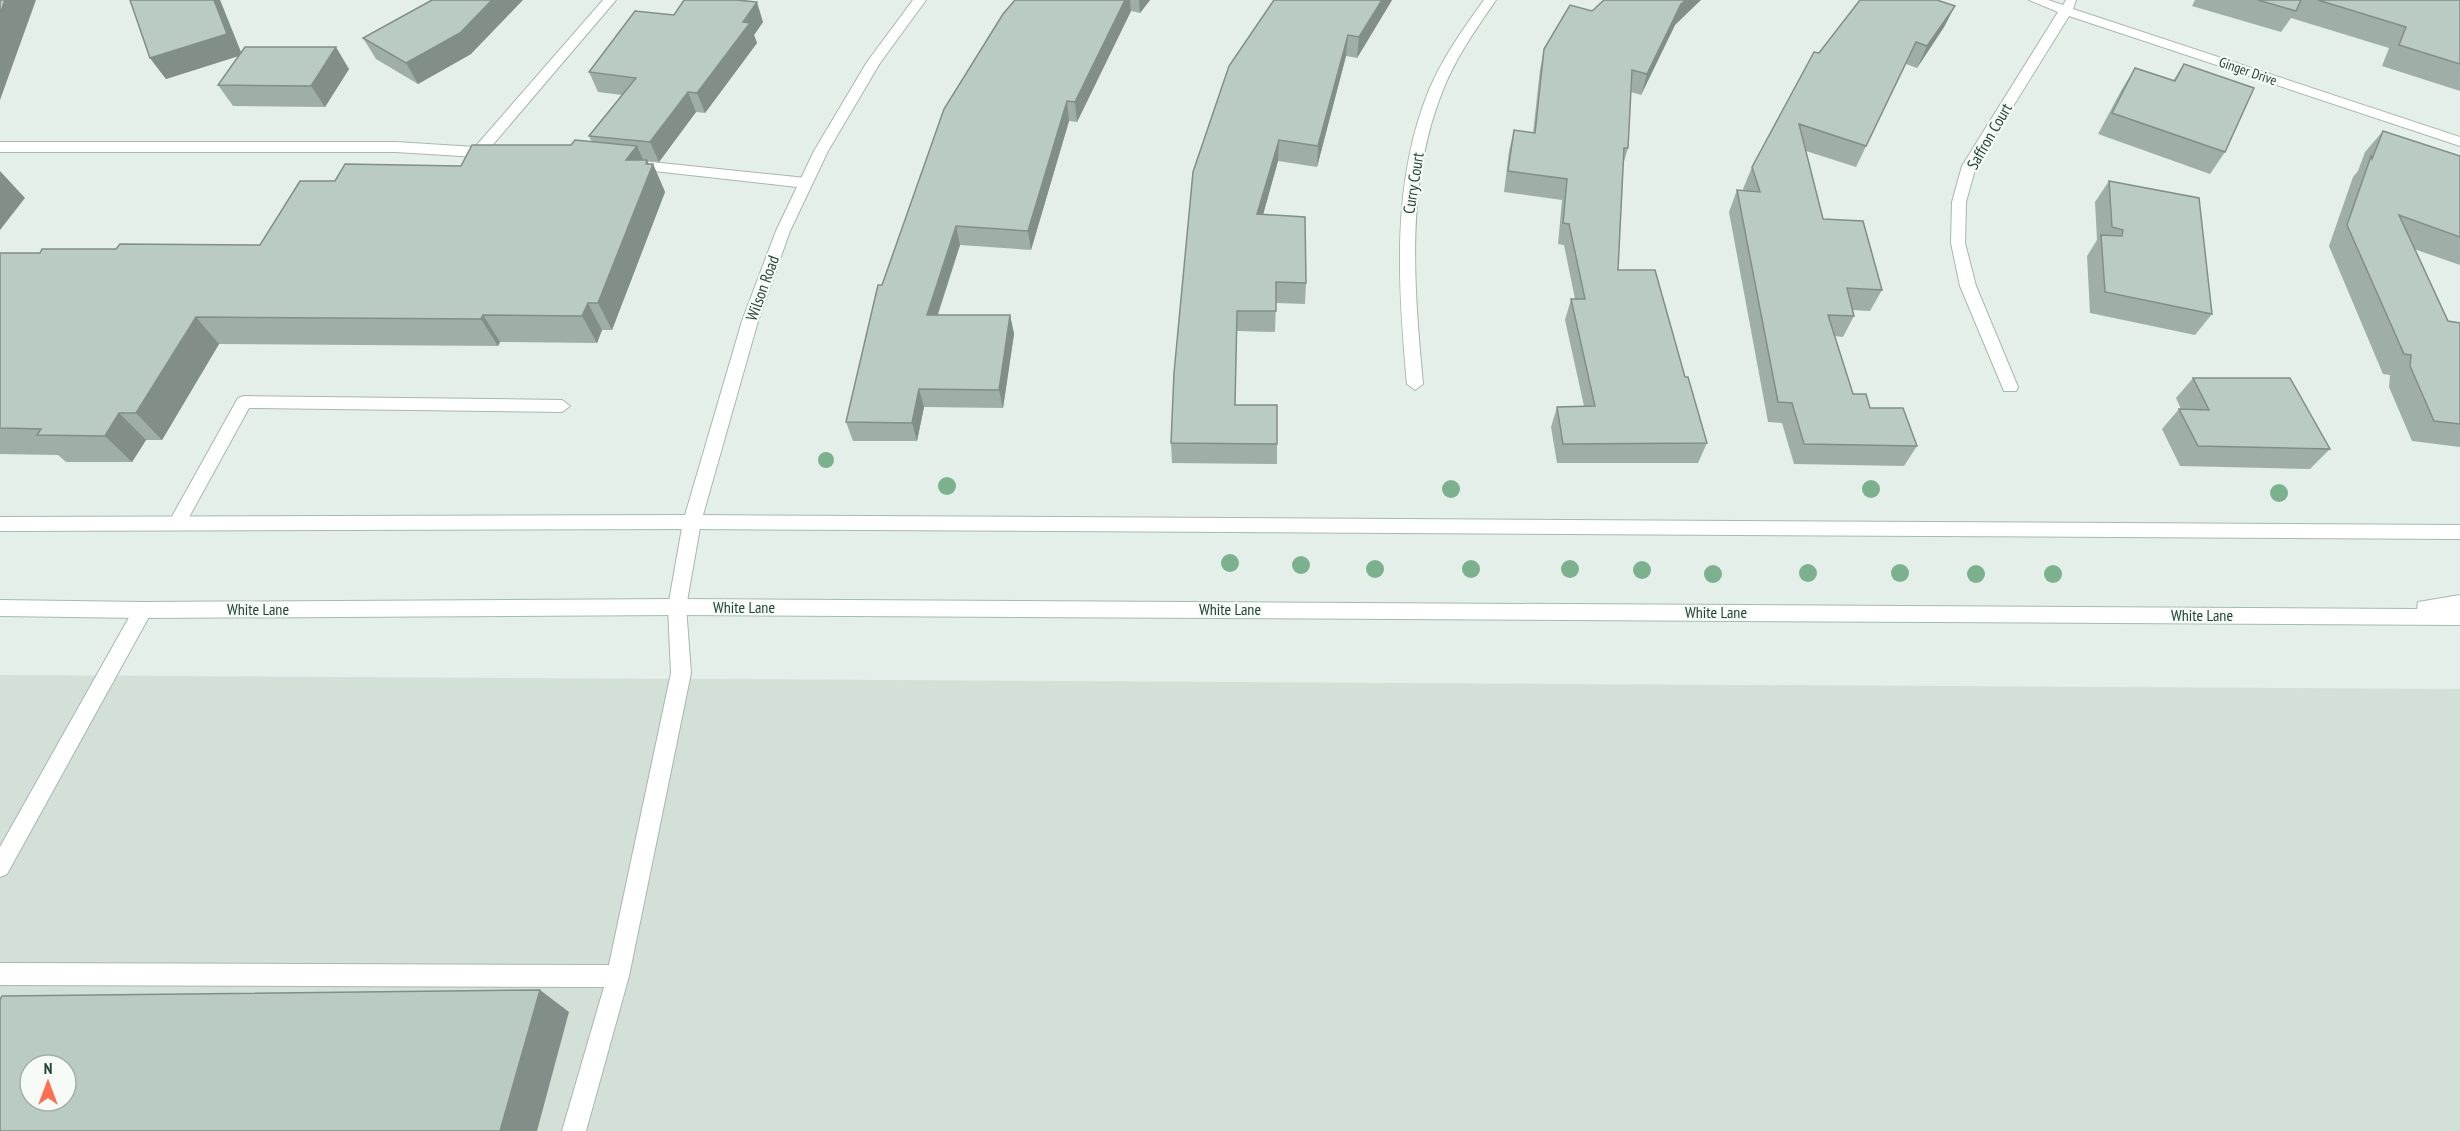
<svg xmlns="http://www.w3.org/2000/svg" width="2460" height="1131" font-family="'PT Sans Narrow',sans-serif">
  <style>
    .built { fill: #d2e0d8; fill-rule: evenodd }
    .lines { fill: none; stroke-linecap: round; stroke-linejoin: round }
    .service-casing { stroke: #a6b8b0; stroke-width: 2 }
    .minor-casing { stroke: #a6b8b0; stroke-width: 2 }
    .tertiary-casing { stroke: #a6b8b0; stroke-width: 2 }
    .secondary-casing { stroke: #a1bcb1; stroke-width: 2 }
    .service { fill: #fff; fill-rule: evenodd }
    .minor { fill: #fff; fill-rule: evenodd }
    .tertiary { fill: #fff; fill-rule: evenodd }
    .secondary { fill: #fff; fill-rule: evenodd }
    .tree { fill: #7bb28d }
    .wall { fill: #9fafa7 }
    .shaded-wall { fill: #828e88 }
    .building { fill: #b9cbc2; stroke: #828e88; stroke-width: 1.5; fill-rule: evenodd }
    .labels { text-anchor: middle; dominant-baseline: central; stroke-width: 4.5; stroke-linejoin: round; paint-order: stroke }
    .far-street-label { font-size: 14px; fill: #214437; stroke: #f6fbf8 }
    .street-label { font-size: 16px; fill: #214437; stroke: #f6fbf8 }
  </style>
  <rect width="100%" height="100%" fill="#e4efe9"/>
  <path class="built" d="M 0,675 L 2460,689 L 2460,1131 L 0,1131 ZM 30,1065 L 66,1065 L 66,1101 L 30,1101 Z"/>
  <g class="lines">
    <g class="service-casing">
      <path id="service" d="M 603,0 L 616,0 L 490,148 L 499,150 L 501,153 L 494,158 L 396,152 L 0,152 L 0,142 L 396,142 L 475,147 Z
        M 632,160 L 806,178 L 813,183 L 806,188 L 627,168 L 625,165 Z
        M 244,396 L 562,400 L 570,406 L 562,412 L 249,408 L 182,530 L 170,530 L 167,525 L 170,520 L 238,398 Z
        M 677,599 L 684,602 L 686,607 L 691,673 L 629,976 L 586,1131 L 562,1131 L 604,987 L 0,985 L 0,963 L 609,965 L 671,673 L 668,607 L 670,602 Z
        M 143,602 L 150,605 L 152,610 L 150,615 L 7,874 L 0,877 L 0,847 L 136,605 Z"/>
    </g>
    <g class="minor-casing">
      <path id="minor" d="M 1484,0 L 1496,0 C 1476,29 1456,57 1443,90 C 1405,184 1414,286 1423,384 L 1415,390 L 1407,384 C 1398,286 1391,183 1429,90 C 1443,57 1463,29 1484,0 Z
        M 2029,0 L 2048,0 L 2063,5 L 2066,0 L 2076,0 L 2073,9 L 2460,137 L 2460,146 L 2069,16 L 1976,166 L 1966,202 L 1965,243 L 1976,286 L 2018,387 L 2016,391 L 2004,391 L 1960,286 L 1951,243 L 1952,202 L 1962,166 L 2058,12 Z"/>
    </g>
    <g class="tertiary-casing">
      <path id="tertiary" d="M 913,0 L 926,0 L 880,63 L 828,151 L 790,231 L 758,321 L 701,522 L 686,607 L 684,612 L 677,615 L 670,612 L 668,607 L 683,522 L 742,321 L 776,231 L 814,151 L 867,62 Z"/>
    </g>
    <g class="secondary-casing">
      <path id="secondary" d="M 692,515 L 2460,525 L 2460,539 L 692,529 L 0,531 L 0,517 Z
        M 2460,595 L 2460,625 L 677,615 L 143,618 L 0,616 L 0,600 L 143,602 L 677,599 L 2417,609 L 2418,602 Z"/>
    </g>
    <use href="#service" class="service"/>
    <use href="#minor" class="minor"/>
    <use href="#tertiary" class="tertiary"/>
    <use href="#secondary" class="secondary"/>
  </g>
  <g class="tree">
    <circle cx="826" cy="460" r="8"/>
    <circle cx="947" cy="486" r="9"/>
    <circle cx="1451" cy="489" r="9"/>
    <circle cx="1871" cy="489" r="9"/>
    <circle cx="2279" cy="493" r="9"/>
    <circle cx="1230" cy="563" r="9"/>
    <circle cx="1301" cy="565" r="9"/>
    <circle cx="1375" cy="569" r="9"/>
    <circle cx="1471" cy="569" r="9"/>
    <circle cx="1570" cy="569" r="9"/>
    <circle cx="1642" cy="570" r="9"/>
    <circle cx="1808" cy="573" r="9"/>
    <circle cx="1900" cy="573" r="9"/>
    <circle cx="1713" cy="574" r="9"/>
    <circle cx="1976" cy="574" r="9"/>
    <circle cx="2053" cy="574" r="9"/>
  </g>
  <path class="wall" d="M 130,0 L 220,0 L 241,52 L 349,69 L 325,107 L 233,106 L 218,85 L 238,56 L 166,79 L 150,58 Z
    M 1015,0 L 1150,0 L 1140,13 L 1131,11 L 1077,122 L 1069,121 L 1031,250 L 960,245 L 938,315 L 1010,315 L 1014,334 L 1003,408 L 924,407 L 917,441 L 853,441 L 846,422 L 882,285 Z
    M 1392,0 L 1357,58 L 1346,56 L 1317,167 L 1278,161 L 1263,215 L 1306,283 L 1305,304 L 1276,303 L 1275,332 L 1237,331 L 1235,405 L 1277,444 L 1277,464 L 1172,463 L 1171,443 L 1229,66 Z
    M 2195,0 L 2460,0 L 2460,91 L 2382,66 L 2389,48 L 2291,18 L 2281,32 L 2192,6 Z
    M 1955,6 L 1944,27 L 1917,68 L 1906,64 L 1856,167 L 1806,151 L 1823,219 L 1882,290 L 1870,311 L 1852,310 L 1854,316 L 1843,337 L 1835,336 L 1853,394 L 1917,446 L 1904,466 L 1794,464 L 1782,423 L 1768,422 L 1729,212 L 1737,190 L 1744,191 L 1743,189 L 1752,167 L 1819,53 Z
    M 1592,11 L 1675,25 L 1641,95 L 1631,92 L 1628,148 L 1623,165 L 1618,270 L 1685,377 L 1707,443 L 1698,463 L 1557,463 L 1551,427 L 1557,407 L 1584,406 L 1565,320 L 1571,299 L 1575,299 L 1564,245 L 1558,244 L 1562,200 L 1504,192 L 1509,151 L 1514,130 L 1533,133 L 1540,70 L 1544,49 Z
    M 674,15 L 763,22 L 754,35 L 757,43 L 705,113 L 696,112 L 659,162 L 647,161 L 649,164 L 653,164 L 665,192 L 612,330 L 602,330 L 597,343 L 500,342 L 498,346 L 219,344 L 162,440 L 146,440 L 132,462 L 66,462 L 58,455 L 0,454 L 0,253 L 40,253 L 116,249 L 260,245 L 335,181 L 461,166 L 592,142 L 589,136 L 622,95 L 598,92 L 589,72 Z
    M 363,38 L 471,54 L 418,84 L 376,59 Z
    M 2184,64 L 2225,152 L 2210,174 L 2098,134 L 2122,89 L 2135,68 L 2173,81 Z
    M 2383,131 L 2460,156 L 2460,265 L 2414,249 L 2448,321 L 2460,323 L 2460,447 L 2412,441 L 2389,387 L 2390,375 L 2383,374 L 2329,246 L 2353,177 L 2358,171 L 2365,152 Z
    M 2109,181 L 2212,314 L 2195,335 L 2090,313 L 2087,256 L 2097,240 L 2095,202 Z
    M 2193,378 L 2330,449 L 2310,469 L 2180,466 L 2162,429 L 2179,409 L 2181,409 L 2176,398 Z"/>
  <path class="shaded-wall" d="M 5,0 L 36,0 L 0,100 L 0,14 Z
    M 214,0 L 220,0 L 242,55 L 166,79 L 150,58 Z
    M 492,0 L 523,0 L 471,54 L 418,84 L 406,63 Z
    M 1125,0 L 1130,0 L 1131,11 L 1077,122 L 1075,102 Z
    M 1139,0 L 1150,0 L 1140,13 Z
    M 1382,0 L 1392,0 L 1357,58 L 1359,37 Z
    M 1686,0 L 1701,0 L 1675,25 L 1641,95 L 1647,74 L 1681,4 Z
    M 757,2 L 763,22 L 754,35 L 757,43 L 705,113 L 697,93 Z
    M 1955,6 L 1944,27 L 1917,68 L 1927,46 Z
    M 1348,35 L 1346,56 L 1317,167 L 1318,146 Z
    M 336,47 L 349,69 L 325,107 L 311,86 Z
    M 688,92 L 696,112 L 659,162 L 650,142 Z
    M 1067,101 L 1069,121 L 1031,250 L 1028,231 Z
    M 1279,140 L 1278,161 L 1257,236 L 1257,214 Z
    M 637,146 L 649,173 L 646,164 L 647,160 L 651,169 L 653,164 L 665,192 L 612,330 L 598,303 L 626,160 Z
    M 0,171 L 25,198 L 0,230 Z
    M 956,226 L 960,245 L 931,334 L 927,315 Z
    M 588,303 L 602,330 L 597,343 L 582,316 Z
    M 483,315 L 500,342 L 498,346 L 481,319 Z
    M 1010,315 L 1014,334 L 1003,408 L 999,390 Z
    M 196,317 L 219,344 L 162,440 L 136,413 Z
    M 919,389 L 924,407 L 917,441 L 912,423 Z
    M 119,413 L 146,440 L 132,462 L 105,436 Z
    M 540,990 L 569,1012 L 537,1131 L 500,1131 Z"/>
  <path class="building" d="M 0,0 L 5,0 L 0,14 Z
    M 130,0 L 214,0 L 227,34 L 150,58 Z
    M 432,0 L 492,0 L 460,33 L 406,63 L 363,38 Z
    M 684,0 L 737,0 L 757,2 L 743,22 L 750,23 L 697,93 L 688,92 L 650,142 L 589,136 L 636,78 L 589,72 L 635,11 L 674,15 Z
    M 1015,0 L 1125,0 L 1075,102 L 1067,101 L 1028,231 L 956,226 L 927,315 L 1010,315 L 999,390 L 919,389 L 912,423 L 846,422 L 878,285 L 882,285 L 944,109 L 1003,14 Z
    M 1274,0 L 1382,0 L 1359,37 L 1348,35 L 1318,146 L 1279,140 L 1257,214 L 1305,217 L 1306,283 L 1276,282 L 1276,311 L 1237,311 L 1235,405 L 1277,405 L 1277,444 L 1171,443 L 1174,373 L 1193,172 L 1229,66 Z
    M 1604,0 L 1686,0 L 1681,4 L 1647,74 L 1632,70 L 1628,148 L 1624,148 L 1618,270 L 1655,270 L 1685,377 L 1688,377 L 1707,443 L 1563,444 L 1557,407 L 1595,406 L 1571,299 L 1585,299 L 1569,224 L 1563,223 L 1567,179 L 1508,171 L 1514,130 L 1535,133 L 1544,49 L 1570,5 L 1592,11 Z
    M 1860,0 L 1937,0 L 1955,6 L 1927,46 L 1916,42 L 1866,146 L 1799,124 L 1823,219 L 1863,221 L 1882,290 L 1847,288 L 1854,316 L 1828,315 L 1853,394 L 1866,394 L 1870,408 L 1903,408 L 1917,446 L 1804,444 L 1792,403 L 1778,402 L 1737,190 L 1760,192 L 1752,167 L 1814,52 L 1819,53 Z
    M 2258,0 L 2301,0 L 2296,11 Z
    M 2318,0 L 2460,0 L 2460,64 L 2399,45 L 2406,27 Z
    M 245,47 L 336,47 L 311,86 L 218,85 Z
    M 2184,64 L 2254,88 L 2225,152 L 2112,113 L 2135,68 L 2175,81 Z
    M 2383,131 L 2460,156 L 2460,237 L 2399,215 L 2448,321 L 2460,323 L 2460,424 L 2434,421 L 2410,366 L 2411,355 L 2404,354 L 2347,225 L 2371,156 L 2372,159 Z
    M 575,140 L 637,146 L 626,160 L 647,160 L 646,164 L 653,164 L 598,303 L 588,303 L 582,316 L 483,315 L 481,319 L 196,317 L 136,413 L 119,413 L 105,436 L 37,435 L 41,429 L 0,428 L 0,253 L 40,253 L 42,249 L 116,249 L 120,244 L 260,245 L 300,181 L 335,181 L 345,164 L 461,166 L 472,145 L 571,145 Z
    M 2109,181 L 2199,198 L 2212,314 L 2105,292 L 2101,235 L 2122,236 L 2123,230 L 2112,227 Z
    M 2193,378 L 2290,378 L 2330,449 L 2198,446 L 2179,409 L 2209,410 Z
    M 540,990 L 500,1131 L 0,1131 L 0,1000 L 2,996 ZM 30,1065 L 66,1065 L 66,1101 L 30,1101 Z"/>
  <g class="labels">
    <g class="far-street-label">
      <text transform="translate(2248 71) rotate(19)">Ginger Drive</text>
    </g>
    <g class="street-label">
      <text transform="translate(1989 136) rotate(-60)">Saffron Court</text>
      <text transform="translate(1413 183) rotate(-81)">Curry Court</text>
      <text transform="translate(762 288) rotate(-70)">Wilson Road</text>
      <text x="744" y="607">White Lane</text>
      <text x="258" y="609">White Lane</text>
      <text x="1230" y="609">White Lane</text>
      <text x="1716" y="612">White Lane</text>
      <text x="2202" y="615">White Lane</text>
    </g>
  </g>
  <g transform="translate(48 1083)"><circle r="28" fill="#f6fbf8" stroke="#a1b2ab" stroke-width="1.5"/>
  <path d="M0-4.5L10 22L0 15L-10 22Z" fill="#ff6e52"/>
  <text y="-9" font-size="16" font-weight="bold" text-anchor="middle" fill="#214437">N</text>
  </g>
</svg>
